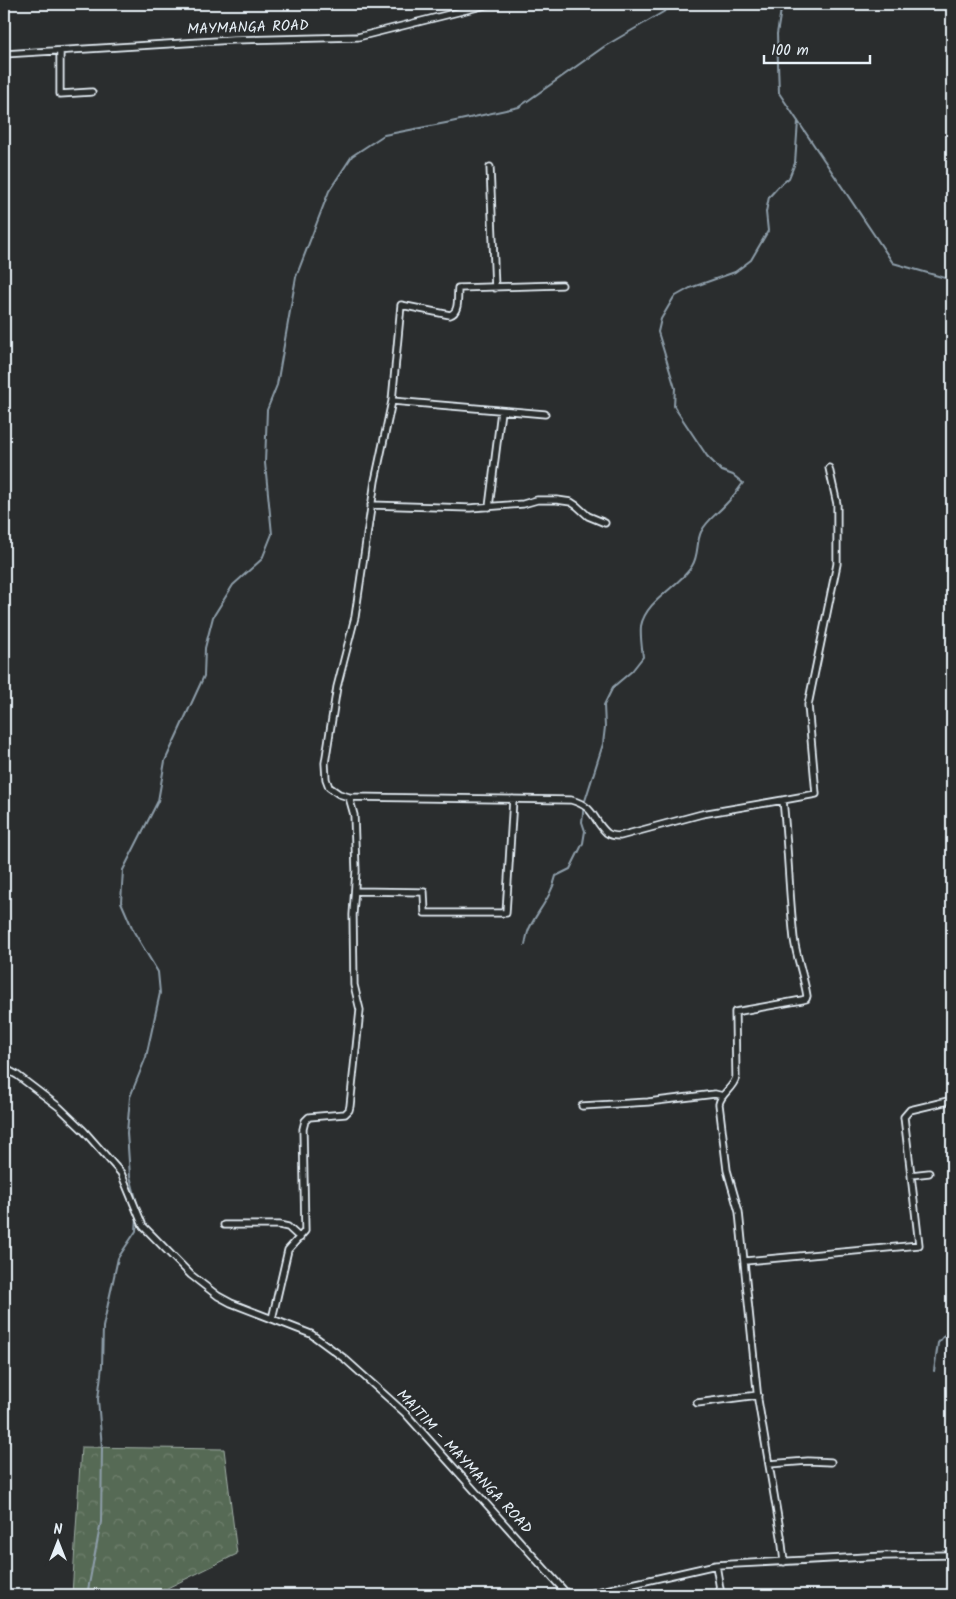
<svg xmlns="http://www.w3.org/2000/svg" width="956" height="1599" font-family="Kalam,sans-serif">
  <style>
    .forest { fill: url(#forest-crowns); stroke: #a0aea6 }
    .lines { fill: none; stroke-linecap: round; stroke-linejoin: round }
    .stream { stroke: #8d9da9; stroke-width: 2 }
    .minor-casing { stroke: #e8f1f8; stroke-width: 9 }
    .minor { stroke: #2a2d2e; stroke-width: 5.5 }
    .labels { text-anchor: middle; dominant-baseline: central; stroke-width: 4; stroke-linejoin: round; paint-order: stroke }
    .street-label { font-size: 15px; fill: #e8f1f8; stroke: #2a2d2e }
  </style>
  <defs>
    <pattern id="forest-crowns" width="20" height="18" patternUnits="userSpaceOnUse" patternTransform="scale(1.25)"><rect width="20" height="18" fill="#576a55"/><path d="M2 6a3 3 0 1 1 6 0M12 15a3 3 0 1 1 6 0" fill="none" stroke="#6f806e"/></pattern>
  </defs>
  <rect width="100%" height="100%" fill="#2a2d2e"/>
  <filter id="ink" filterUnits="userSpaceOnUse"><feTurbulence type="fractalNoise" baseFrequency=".02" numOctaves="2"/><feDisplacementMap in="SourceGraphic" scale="10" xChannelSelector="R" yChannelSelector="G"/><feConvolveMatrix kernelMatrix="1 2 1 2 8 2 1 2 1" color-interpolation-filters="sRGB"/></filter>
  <g filter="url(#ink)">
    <path class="forest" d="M 81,1447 L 224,1449 L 237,1554 L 153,1595 L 72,1595 Z"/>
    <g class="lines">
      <path class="stream" d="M 782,4 L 777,34 L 779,93 L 893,263 L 952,280
        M 525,945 C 526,940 527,934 529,929 C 538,910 551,898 556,876 L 570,869 L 583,843 L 585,831 L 582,822 L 584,804 L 603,744 L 605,727 L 604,705 L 613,687 L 632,671 L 643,657 C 642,648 640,636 641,626 C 646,600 679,587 692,566 C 699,555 696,543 701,532 C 707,520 717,514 726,504 C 732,498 738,490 743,483 L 733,475 L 722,471 L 707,456 L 677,411 L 674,406 L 675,388 L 658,332 L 661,319 L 674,297 L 690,288 L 735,272 L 751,260 L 768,231 L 766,212 L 769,197 L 779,186 L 789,178 L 795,163 L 798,121
        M 138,1207 L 130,1176 L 127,1133 L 130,1097 L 146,1057 L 160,993 L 158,972 L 134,932 L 121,902 L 123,870 L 158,801 L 165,761 L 204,676 L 205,648 L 213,617 L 233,585 L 262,559 L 272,534 L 265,463 L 267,410 L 277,385 L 296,277 L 329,191 L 352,156 L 384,135 L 451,122 L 519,107 L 605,46 L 677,4
        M 934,1371 L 938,1343 L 952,1326
        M 87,1595 L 101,1522 L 102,1448 L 98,1399 L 102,1366 L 103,1327 L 118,1258 L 136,1231 L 137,1217"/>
      <g class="minor-casing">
        <path id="minor" d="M 60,51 L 60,94 L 92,92
          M 4,54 L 233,40 L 358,37 L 490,4
          M 490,167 L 495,288
          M 562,285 L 458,288 C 457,297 460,312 450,315 L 401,305 L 392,401 L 375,481 L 355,617 L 337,687 L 325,763 L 326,779 L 329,787 L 339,794 L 349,797 L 571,800 C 596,807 592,820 607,833 C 611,836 615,836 620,836 L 702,814 L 783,800
          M 392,401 L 545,414
          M 371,505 L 470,508 L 523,504 L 537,500 L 557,500 L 571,502 L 577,506 L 588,516 L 605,523
          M 489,507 L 501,411
          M 355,891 L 424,892 L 425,913 L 506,913 L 513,799
          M 4,1068 L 17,1075 L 59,1107 L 84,1131 L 121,1173 L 143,1226 L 191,1275 L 218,1296 L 231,1303 L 311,1334 L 345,1359 L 405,1413 L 568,1595
          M 582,1106 L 648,1102 L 715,1094 L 723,1096
          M 911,1175 L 904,1117 L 910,1110 L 952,1100
          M 224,1225 L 279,1225 L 288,1227 L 300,1238
          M 745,1261 L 919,1245 L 911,1175 L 929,1173
          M 272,1319 L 288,1250 L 305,1231 L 303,1129 L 305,1121 L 309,1117 L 345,1114 L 349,1110 L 350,1106 L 360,1010 L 354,985 L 353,915 L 356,871 L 354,815 L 349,797
          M 697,1403 L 758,1395
          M 769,1464 L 808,1461 L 831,1462
          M 784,1562 L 781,1536 L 758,1400 L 739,1212 L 727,1170 L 719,1104 C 721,1093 733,1089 736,1077 L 735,1012 L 802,1000 L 806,999 L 807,996 C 804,977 797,959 794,939 C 789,893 788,847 783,800 L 816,794 L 808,705 L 837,564 L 837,504 L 829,468
          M 716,1565 L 721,1595
          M 584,1595 L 716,1565 L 885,1556 L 952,1555"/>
      </g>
      <use href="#minor" class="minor"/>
    </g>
  </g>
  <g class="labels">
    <g class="street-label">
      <text transform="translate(248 28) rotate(-2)">MAYMANGA ROAD</text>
      <text transform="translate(464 1462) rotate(47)">MAITIM - MAYMANGA ROAD</text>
    </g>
  </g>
  <rect width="956" height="1599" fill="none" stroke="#2a2d2e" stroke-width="20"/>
  <rect x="10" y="10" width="936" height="1579" fill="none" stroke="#e8f1f8" stroke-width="2" filter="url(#ink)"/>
  <g transform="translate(58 1542)" stroke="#2a2d2e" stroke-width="4" paint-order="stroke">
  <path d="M0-4L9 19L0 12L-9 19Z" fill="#e8f1f8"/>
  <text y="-8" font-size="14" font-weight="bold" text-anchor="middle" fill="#e8f1f8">N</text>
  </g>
  <path d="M764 55v8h106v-8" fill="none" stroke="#e8f1f8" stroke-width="2.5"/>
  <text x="771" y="55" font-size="15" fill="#e8f1f8" stroke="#2a2d2e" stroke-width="4" paint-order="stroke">100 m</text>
</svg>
